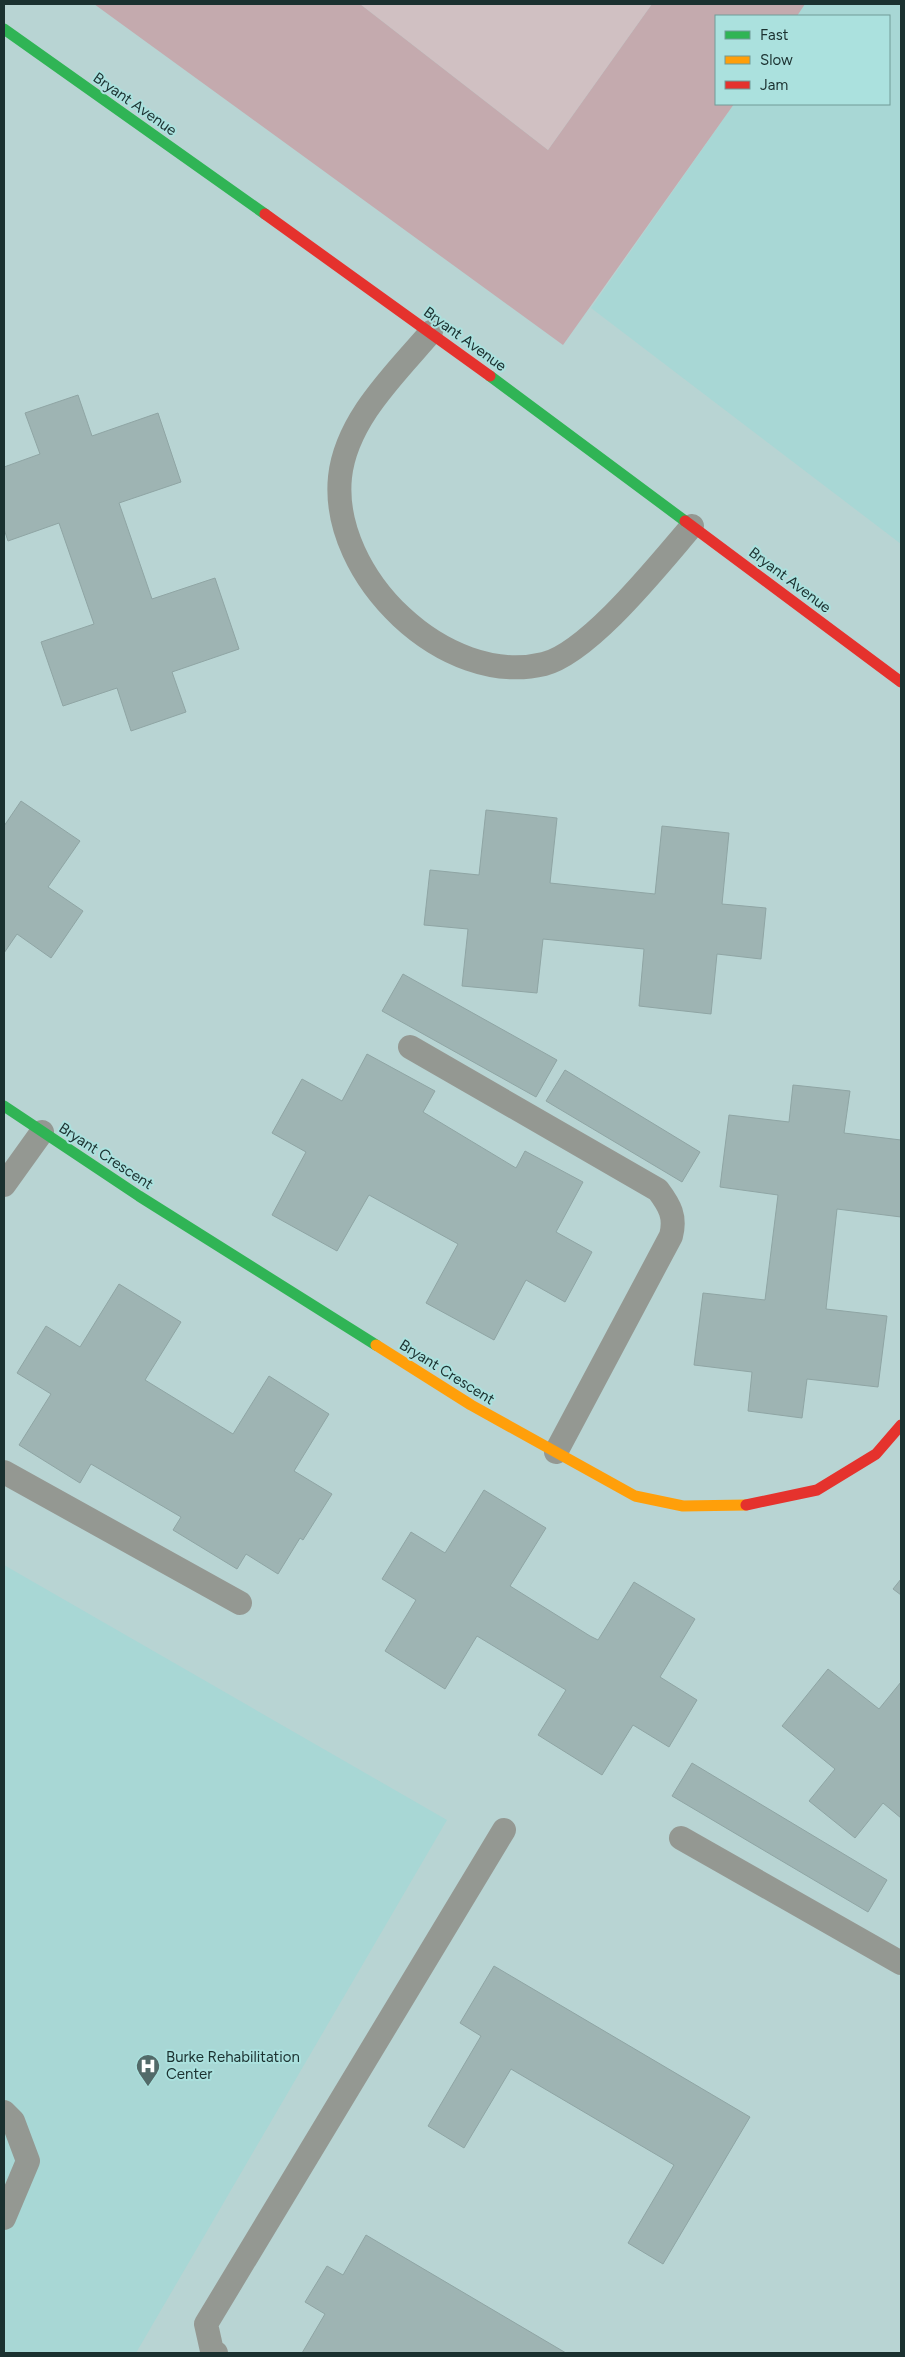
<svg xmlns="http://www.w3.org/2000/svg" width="905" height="2357" font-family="Figtree,sans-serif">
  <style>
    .built { fill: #a8d7d5 }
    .green { fill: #d0c0c2 }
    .forest { fill: #c4aaae }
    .building { fill: #9eb4b3; stroke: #8fa5a4 }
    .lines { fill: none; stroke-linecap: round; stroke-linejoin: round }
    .lane { stroke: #949892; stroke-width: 24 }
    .fast { stroke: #30b455; stroke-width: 11 }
    .slow { stroke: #ff9f0a; stroke-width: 11 }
    .jam { stroke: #e5322d; stroke-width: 11 }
    .labels { text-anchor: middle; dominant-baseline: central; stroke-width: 4; stroke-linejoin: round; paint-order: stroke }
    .street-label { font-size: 15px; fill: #1b3130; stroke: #abe1de }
    .poi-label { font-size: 15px; fill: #1b3130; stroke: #abe1de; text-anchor: start }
  </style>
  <rect width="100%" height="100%" fill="#b8d4d3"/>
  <path class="built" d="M 804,4 L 901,4 L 901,544 L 591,308 L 734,104 L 889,104 L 889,16 L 795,16 Z
    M 4,1565 L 447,1820 L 136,2353 L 4,2353 Z"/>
  <path class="green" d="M 360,4 L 652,4 L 548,150 Z"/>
  <path class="forest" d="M 94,4 L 360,4 L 548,150 L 652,4 L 805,4 L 797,16 L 716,16 L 716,104 L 734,104 L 563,345 Z"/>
  <path class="building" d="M 78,395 L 92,436 L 158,413 L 181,482 L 119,503 L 152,599 L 215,578 L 239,649 L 172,672 L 186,712 L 131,731 L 117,688 L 63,706 L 41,642 L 94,624 L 59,523 L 8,541 L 4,529 L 4,467 L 40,454 L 25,413 Z
    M 21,801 L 80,841 L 48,887 L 83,911 L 51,958 L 17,934 L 4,953 L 4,826 Z
    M 486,810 L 557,818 L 550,883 L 655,894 L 662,826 L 729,833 L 722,904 L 766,908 L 761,959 L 717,954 L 711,1014 L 639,1006 L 644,949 L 543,939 L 537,993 L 462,986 L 468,929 L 424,925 L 430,870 L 479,875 Z
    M 403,974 L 557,1060 L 536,1097 L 382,1011 Z
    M 367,1054 L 435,1091 L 423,1112 L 516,1168 L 525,1151 L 583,1182 L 556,1232 L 592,1252 L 565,1302 L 526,1280 L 494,1340 L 426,1303 L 458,1244 L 369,1195 L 337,1251 L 272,1215 L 306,1152 L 272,1133 L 302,1079 L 342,1101 Z
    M 565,1070 L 700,1152 L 682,1182 L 546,1101 Z
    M 793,1085 L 850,1091 L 844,1133 L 901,1140 L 901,1217 L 837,1209 L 826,1309 L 887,1316 L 878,1387 L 807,1379 L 802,1418 L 748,1411 L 752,1372 L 694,1365 L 703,1293 L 765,1300 L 778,1195 L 720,1187 L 729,1115 L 789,1122 Z
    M 119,1284 L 181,1322 L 145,1380 L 233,1434 L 269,1376 L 329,1414 L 294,1471 L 332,1494 L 303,1540 L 300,1538 L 278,1574 L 246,1554 L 237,1569 L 173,1530 L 181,1517 L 91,1464 L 80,1483 L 19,1445 L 51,1394 L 17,1373 L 46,1326 L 80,1347 Z
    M 484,1490 L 546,1528 L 510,1586 L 590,1636 L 598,1640 L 634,1582 L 695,1619 L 660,1677 L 697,1700 L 669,1747 L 633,1725 L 602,1775 L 538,1735 L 566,1690 L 477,1636 L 445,1689 L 385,1651 L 416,1600 L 382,1579 L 411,1532 L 445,1553 Z
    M 901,1579 L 901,1595 L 893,1589 Z
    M 828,1669 L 879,1709 L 901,1682 L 901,1818 L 883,1803 L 855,1838 L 809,1801 L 835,1769 L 782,1726 Z
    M 692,1763 L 887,1880 L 868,1912 L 672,1796 Z
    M 494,1966 L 750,2117 L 663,2264 L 628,2243 L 674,2165 L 511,2069 L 464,2148 L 428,2126 L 481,2036 L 460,2023 Z
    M 366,2235 L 566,2353 L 302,2353 L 325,2314 L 305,2302 L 327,2266 L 343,2275 Z"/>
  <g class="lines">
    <path class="lane" d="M 431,332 C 395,374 346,420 340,477 C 330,576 445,688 544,664 C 590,652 660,563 692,526
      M 410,1047 L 658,1190 C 670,1206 676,1217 671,1236 L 556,1452
      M 4,1185 L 42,1132
      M 4,1472 L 240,1603
      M 681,1838 L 901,1963
      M 4,2112 L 13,2121 L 28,2161 L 4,2218
      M 216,2353 L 212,2351 L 206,2324 L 504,1830"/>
    <path class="fast" d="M 4,29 L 265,214
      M 490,376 L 685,521
      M 4,1106 L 139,1196 L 376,1345"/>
    <path class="slow" d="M 376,1345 L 471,1405 L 635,1496 L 683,1506 L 746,1505"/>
    <path class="jam" d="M 265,214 L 490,376
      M 685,521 L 901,682
      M 746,1505 L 817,1490 L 876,1454 L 901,1425"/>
  </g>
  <defs>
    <g id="hospital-pin" transform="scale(1.25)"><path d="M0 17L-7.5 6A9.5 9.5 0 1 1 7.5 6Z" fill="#526a69" stroke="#abe1de"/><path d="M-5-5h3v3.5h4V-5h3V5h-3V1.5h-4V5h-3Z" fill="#fff"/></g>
  </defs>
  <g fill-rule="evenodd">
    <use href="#hospital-pin" x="148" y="2066"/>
  </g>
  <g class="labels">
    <g class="street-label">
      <text transform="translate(135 104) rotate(35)">Bryant Avenue</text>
      <text transform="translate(465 339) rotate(36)">Bryant Avenue</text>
      <text transform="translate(790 580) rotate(37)">Bryant Avenue</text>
      <text transform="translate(106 1156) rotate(33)">Bryant Crescent</text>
      <text transform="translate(447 1372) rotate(32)">Bryant Crescent</text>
    </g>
    <g class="poi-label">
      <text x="166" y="2057">Burke Rehabilitation<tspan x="166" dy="17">Center</tspan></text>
    </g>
  </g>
  <rect width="905" height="2357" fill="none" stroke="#1b3130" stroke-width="10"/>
  <rect x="715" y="15" width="175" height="90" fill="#abe1de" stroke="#719b98"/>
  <rect x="725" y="31" width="25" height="8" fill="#30b455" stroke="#719b98"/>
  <text x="760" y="40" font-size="15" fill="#1b3130">Fast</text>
  <rect x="725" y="56" width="25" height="8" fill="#ff9f0a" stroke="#719b98"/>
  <text x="760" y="65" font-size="15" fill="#1b3130">Slow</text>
  <rect x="725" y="81" width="25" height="8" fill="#e5322d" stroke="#719b98"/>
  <text x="760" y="90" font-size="15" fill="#1b3130">Jam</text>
</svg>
